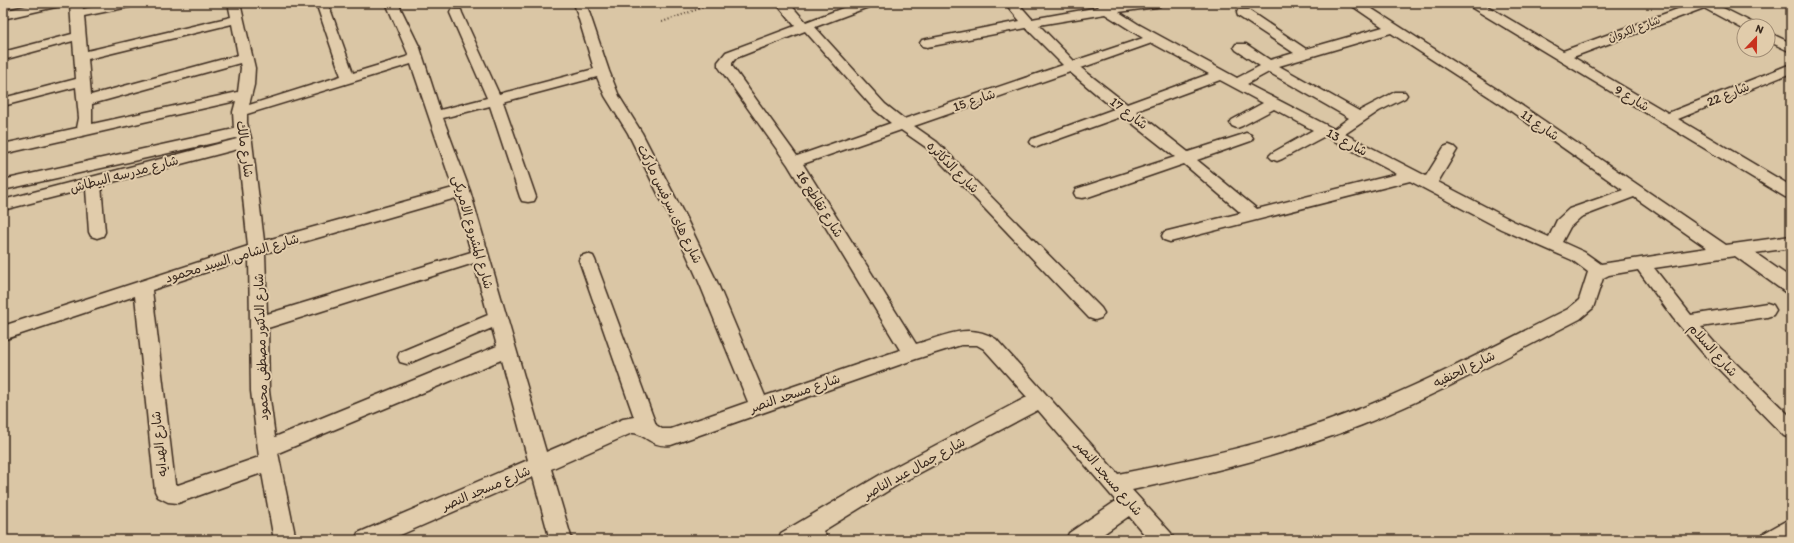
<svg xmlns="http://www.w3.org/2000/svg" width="1794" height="543" font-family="Itim,'Playpen Sans Arabic',sans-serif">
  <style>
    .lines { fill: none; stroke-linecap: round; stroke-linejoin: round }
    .street-casing { stroke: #3b2a1e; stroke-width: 3 }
    .path { stroke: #3b2a1e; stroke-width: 2; stroke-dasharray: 1 2.5; stroke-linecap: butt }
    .street { fill: #e1ccab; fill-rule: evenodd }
    .labels { text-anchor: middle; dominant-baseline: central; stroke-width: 4; stroke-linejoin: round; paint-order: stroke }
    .far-street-label { font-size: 11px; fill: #3b2a1e; stroke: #e1ccab }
    .street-label { font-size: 13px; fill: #3b2a1e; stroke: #e1ccab }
  </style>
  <rect width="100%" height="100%" fill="#dac6a5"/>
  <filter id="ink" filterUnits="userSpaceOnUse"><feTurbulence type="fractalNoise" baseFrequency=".025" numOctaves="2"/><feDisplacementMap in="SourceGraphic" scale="8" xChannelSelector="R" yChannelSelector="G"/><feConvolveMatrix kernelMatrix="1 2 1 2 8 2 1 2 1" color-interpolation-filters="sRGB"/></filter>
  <g filter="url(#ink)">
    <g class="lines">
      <g class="street-casing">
        <path id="street" d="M 39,3 L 62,3 L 60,6 L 3,19 L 3,11 Z
          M 70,3 L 82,3 L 83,9 L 111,3 L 136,3 L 134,6 L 84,16 L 87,51 L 231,17 L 228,3 L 240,3 L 255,68 L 254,85 L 249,105 L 341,76 L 316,3 L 328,3 L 353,73 L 409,56 L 386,3 L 398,3 L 420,48 L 440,110 L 487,98 L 450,13 L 451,10 L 461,10 L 462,13 L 499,94 L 594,69 L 574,3 L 586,3 L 609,71 L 619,96 L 642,133 L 687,220 L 717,282 L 765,396 L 900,350 L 788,165 L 718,66 L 718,62 L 726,52 L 795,26 L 776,3 L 789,3 L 806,22 L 856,3 L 873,3 L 871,6 L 815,27 L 885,104 L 904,119 L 1063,65 L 1026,28 L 927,47 L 922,46 L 920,43 L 922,40 L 927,39 L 1020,21 L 1005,3 L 1018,3 L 1032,19 L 1099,7 L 1096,3 L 1109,3 L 1111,5 L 1128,3 L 1162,3 L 1160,6 L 1156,7 L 1119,12 L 1138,24 L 1237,78 L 1260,66 L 1236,50 L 1234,47 L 1236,44 L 1246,44 L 1270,60 L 1294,53 L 1238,16 L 1237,13 L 1238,10 L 1248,10 L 1306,49 L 1383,27 L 1348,3 L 1363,3 L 1515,101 L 1726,245 L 1791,236 L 1791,248 L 1755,253 L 1791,278 L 1791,293 L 1785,292 L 1735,256 L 1654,268 L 1691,315 L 1767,303 L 1773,305 L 1776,310 L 1773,315 L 1767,317 L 1701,327 L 1714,342 L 1791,417 L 1791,438 L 1784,436 L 1702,352 L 1673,318 L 1638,270 L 1609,275 L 1603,278 L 1593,308 L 1580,319 C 1508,356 1437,395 1362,425 C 1288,454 1210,473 1132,490 L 1171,533 L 1174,540 L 1149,540 L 1129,516 L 1095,540 L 1066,540 L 1069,533 L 1116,501 L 1038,410 L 899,484 L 823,531 L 828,540 L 778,540 L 781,533 L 885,472 L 1027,397 L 984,349 L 977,345 L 961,345 L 916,359 L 671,445 C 650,448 644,432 632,433 L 551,469 L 572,540 L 550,540 L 533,477 L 389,540 L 355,540 L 358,533 L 528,460 L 501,360 L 278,453 L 296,540 L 274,540 L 262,473 L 178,503 L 168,502 L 158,497 L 155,491 L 135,296 L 3,340 L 3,326 L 248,246 L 238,149 L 101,185 L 105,232 L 103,236 L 97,238 L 91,236 L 89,232 L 86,189 L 3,210 L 3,200 L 237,139 L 236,138 L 3,190 L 3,180 L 234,129 L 233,112 L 236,101 L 3,154 L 3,144 L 77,128 L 79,118 L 76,87 L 3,106 L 3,98 L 76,79 L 73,41 L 3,60 L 3,52 L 72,34 ZM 1105,14 L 1143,38 L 1074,61 L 1039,25 ZM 232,24 L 238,55 L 91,95 L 88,59 ZM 805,31 L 875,110 L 891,123 L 797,156 L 732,66 L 732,63 L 736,58 ZM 1391,33 L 1505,107 L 1623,190 L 1569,209 L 1557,220 L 1549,237 L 1513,221 L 1438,182 L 1457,150 L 1454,147 L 1449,145 L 1444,147 L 1426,176 L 1345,134 L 1379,111 L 1405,98 L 1407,95 L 1405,92 L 1395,92 L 1359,111 L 1279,66 ZM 1152,43 L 1209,74 L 1127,104 L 1081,68 ZM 240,63 L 241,68 L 238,92 L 92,124 L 92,104 ZM 411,64 L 453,188 L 264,241 L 252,142 L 247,123 L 247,114 ZM 1070,72 L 1114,109 L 1032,139 L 1030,142 L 1032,145 L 1037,147 L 1042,145 L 1123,116 L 1175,157 L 1076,189 L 1074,193 L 1076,197 L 1082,198 L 1088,197 L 1184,164 L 1241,213 L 1164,232 L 1162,236 L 1164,240 L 1170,242 L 1410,181 L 1501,229 L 1572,260 L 1588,272 L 1579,300 L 1568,309 C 1496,345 1424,384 1349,413 C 1275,442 1196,459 1118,474 L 996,339 C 968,322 945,336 916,344 L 803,164 L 901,130 L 927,148 L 1089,318 L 1095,320 L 1101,318 L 1104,313 L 1101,308 L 937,142 L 914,126 ZM 1269,72 L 1272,74 L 1349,118 L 1334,129 L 1247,84 ZM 597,77 L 605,96 L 628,133 L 671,220 L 699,282 L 748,402 L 671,429 L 662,429 L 656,425 L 595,260 L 593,256 L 587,254 L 581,256 L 579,260 L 634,417 L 623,419 L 546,452 L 470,191 L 443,118 L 490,106 L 520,197 L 522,201 L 528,202 L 534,201 L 536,197 L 503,102 ZM 1220,80 L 1263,103 L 1232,120 L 1230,123 L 1232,126 L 1237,128 L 1242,126 L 1274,109 L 1313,130 L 1272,153 L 1269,156 L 1272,159 L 1277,161 L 1282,159 L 1325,136 L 1397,174 L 1257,209 L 1197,160 L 1251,141 L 1253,138 L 1251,135 L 1246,133 L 1241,135 L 1188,152 L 1136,111 ZM 1634,197 L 1707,248 L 1601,264 L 1584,252 L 1562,242 L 1570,227 L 1581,217 ZM 456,198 L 471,252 L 267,314 L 265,253 ZM 249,258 L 251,391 L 259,457 L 178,485 L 175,484 L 152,290 ZM 474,263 L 488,315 L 400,352 L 398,357 L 400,362 L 407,364 L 492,328 L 497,346 L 275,437 L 269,391 L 268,328 Z
          M 1467,3 L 1482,3 L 1563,51 L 1694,3 L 1713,3 L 1753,23 L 1754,26 L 1744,26 L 1743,29 L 1704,8 L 1573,57 L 1668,113 L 1791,64 L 1791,73 L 1678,119 L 1791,186 L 1791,198 L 1785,197 L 1469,6 Z
          M 1768,32 L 1791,43 L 1791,52 L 1768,41 Z
          M 1791,518 L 1791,540 L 1761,540 L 1764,533 Z"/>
      </g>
      <path class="path" d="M 662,22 L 715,3"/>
      <use href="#street" class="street"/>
    </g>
  </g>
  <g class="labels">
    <g class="far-street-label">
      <text transform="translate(1634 29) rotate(-20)">شارع الكروان</text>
    </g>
    <g class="street-label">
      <text transform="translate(1728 94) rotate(-22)">شارع 22</text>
      <text transform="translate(1632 98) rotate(31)">شارع 9</text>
      <text transform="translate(974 100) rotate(-19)">شارع 15</text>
      <text transform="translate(1129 113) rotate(38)">شارع 17</text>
      <text transform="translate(1540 125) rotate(35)">شارع 11</text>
      <text transform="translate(1347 142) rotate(28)">شارع 13</text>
      <text transform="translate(245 149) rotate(82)">شارع مالك</text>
      <text transform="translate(953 167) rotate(45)">شارع الدكاتره</text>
      <text transform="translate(124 174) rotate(-15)">شارع مدرسه البيطاش</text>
      <text transform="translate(670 204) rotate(64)">شارع هاى سرفيس ماركت</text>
      <text transform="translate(820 204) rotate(58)">شارع تقاطع 16</text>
      <text transform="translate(473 232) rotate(74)">شارع المشروع الامريكى</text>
      <text transform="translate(232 258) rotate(-17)">شارع الشامى السيد محمود</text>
      <text transform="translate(261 347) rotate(-92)">شارع الدكتور مصطفى محمود</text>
      <text transform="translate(1713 350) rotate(48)">شارع السلام</text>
      <text transform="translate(1464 369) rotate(-26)">شارع الحنفيه</text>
      <text transform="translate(795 393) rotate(-19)">شارع مسجد النصر</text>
      <text transform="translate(159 444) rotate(-96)">شارع الهدايه</text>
      <text transform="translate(914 468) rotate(-29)">شارع جمال عبد الناصر</text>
      <text transform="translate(1109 478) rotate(49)">شارع مسجد النصر</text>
      <text transform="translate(486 488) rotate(-23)">شارع مسجد النصر</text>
    </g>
  </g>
  <rect width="1794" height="543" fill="none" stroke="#e1ccab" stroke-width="16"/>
  <rect x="8" y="8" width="1778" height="527" fill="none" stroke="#3b2a1e" stroke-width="1.5" filter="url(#ink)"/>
  <g transform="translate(1756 38) rotate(22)"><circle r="19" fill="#e1ccab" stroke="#9f8b73"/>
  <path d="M0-3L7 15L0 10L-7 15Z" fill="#c8321e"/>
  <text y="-6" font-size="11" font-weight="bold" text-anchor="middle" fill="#3b2a1e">N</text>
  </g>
</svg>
